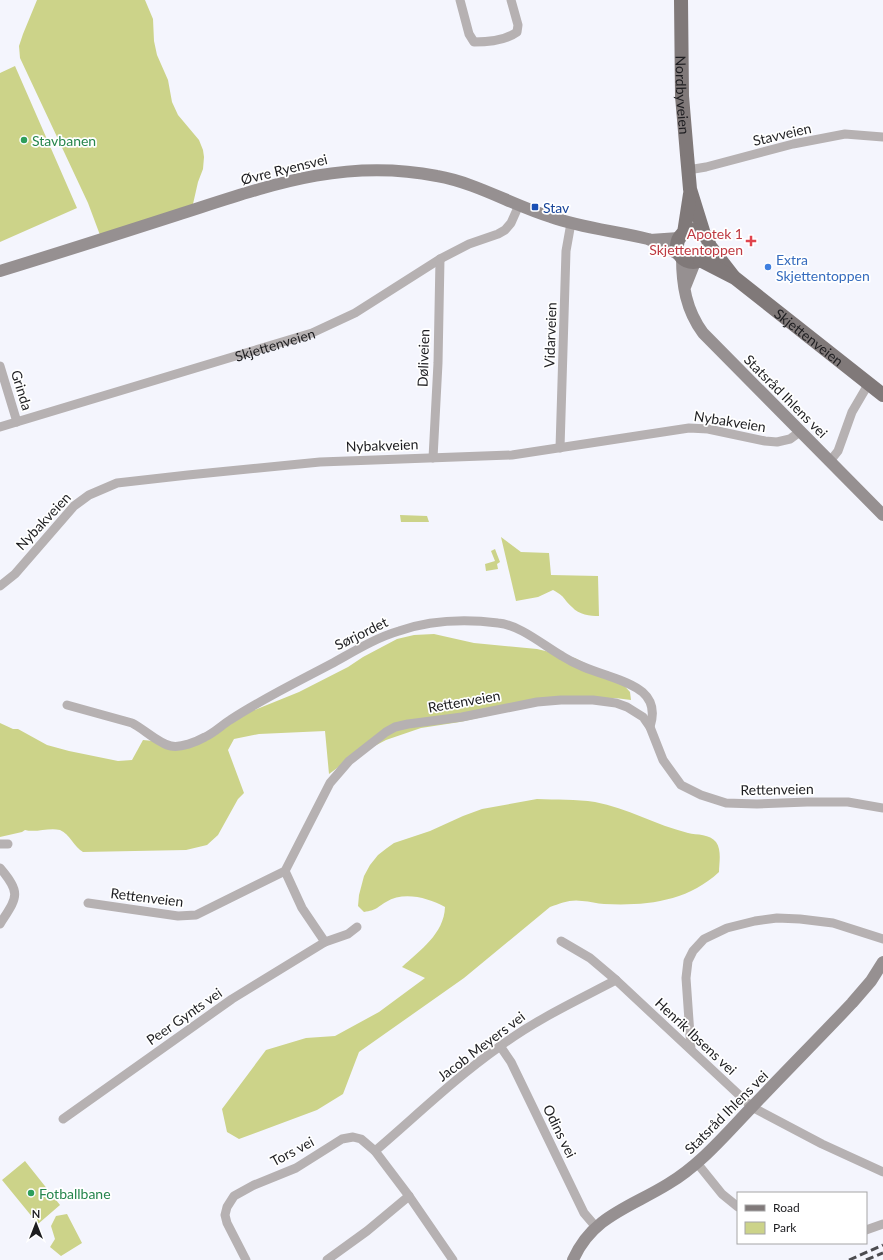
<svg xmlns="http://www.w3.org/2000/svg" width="883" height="1260" font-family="Lato,sans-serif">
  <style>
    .green { fill: #ccd389 }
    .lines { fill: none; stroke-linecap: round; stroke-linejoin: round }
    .street { stroke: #b6b1b2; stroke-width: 9 }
    .secondary { stroke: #969091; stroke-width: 12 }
    .primary { stroke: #807979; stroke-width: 14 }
    .rail { stroke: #4c4c50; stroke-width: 3; stroke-dasharray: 8 4; stroke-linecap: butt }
    .leisure-dot { fill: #2e9e5b; stroke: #fff; stroke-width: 1.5 }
    .transit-dot { fill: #1a4fb4; stroke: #fff; stroke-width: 1.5 }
    .health-dot { fill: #e0444e; stroke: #fff; stroke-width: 1.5 }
    .shop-dot { fill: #3f7fe0; stroke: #fff; stroke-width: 1.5 }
    .labels { text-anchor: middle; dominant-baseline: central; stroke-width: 3.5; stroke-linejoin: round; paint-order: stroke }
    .street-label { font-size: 14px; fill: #1d1d20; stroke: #fff }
    .leisure-label { font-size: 14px; fill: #27864d; stroke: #fff; text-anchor: start }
    .transit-label { font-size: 14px; fill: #164399; stroke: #fff; text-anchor: start }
    .health-label { font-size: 14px; fill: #be3a42; stroke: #fff; text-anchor: end }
    .shop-label { font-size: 14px; fill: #366cbe; stroke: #fff; text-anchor: start }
  </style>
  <rect width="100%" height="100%" fill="#f4f5fd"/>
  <path class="green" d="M 37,0 L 145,0 L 153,19 L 154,41 L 157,55 L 168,80 L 172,102 L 178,115 L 199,140 L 203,150 L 204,157 L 203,169 L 198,182 L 193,204 L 103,243 L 88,203 L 20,58 L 19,46 L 23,34 Z
    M 15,66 L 77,208 L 0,242 L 0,73 Z
    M 400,515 L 427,516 L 429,522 L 401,522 Z
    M 501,537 L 521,552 L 549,553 L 551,575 L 598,576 L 599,616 C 590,616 579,615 572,607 C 563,599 566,597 553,590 L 538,597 L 516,601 Z
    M 495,549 L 500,562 L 497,564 L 498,569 L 486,571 L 485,564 L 495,561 L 491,551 Z
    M 434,634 L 474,643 L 537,649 L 575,658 L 620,681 L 630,692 L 631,700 L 615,698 L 560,700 L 460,722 L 421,728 L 386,740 L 348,760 L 329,774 L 325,731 L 259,734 L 234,739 L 228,750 L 244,793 L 238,799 L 218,835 L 207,845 L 186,850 L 83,852 C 74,847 70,834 60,830 C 49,827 36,833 25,830 L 22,832 L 0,837 L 0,723 L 13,729 L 18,729 L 47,745 L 69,751 L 118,761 L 132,760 L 143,740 L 185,744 L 242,715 L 299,692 L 348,667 L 363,657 L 397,639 L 414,635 Z
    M 537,799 C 556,800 576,799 595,802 C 627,808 656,825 688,833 C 697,835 710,834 716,842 C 722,850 719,864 719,872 C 687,902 645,906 604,904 C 597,904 590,901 582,901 C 571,899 561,903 550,907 L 464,978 L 359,1052 L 343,1094 L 317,1110 L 239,1139 L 227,1132 L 222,1109 L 266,1050 L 306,1038 L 335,1036 L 379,1012 L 425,978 L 402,967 C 420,950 444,934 445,907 C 428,898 404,891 386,902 C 376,908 377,910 364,912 L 358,906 L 359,895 L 364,876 L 370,865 L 378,855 L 387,848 L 394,843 L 430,831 L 463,816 L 482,809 Z
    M 25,1161 L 60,1205 L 38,1224 L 2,1180 Z
    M 67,1214 L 82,1243 L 61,1256 L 50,1247 L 55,1239 L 51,1226 L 56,1216 Z"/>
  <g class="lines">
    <g class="street">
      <path d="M 460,0 L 469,34 L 474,42 C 487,42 506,40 517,32 L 518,25 L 511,0"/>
      <path d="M 688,170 L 706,167 L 793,144 L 845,134 L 883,137"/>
      <path d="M 0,366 L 17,422"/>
      <path id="s1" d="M 0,427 L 312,333 L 355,313 L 440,259 L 469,244 L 498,234 L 505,230 L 511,223 L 519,205"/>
      <path d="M 560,448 L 566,251 L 571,223"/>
      <path d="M 433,458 L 438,363 L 440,259"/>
      <path d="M 830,461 L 838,451 L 852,412 L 869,383"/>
      <path d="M 0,586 L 15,574 L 74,506 L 89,495 L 117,483 L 188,475 L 320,462 L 512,455 L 689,428 L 708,429 L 765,441 L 777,442 L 790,439 L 801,431"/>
      <path d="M 67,705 L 132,723 C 144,729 159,744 171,746 C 181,748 196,742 205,737 C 214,733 222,725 230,720 C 262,699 297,682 331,664 C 353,652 375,638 399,631 C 431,620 465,619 498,623 C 520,625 543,645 562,656 C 576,665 591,670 606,675 C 632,684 661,693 650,727"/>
      <path d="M 0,844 L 8,844"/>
      <path d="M 0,868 C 22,894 17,897 0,924"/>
      <path d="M 285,871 L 302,908 L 325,942 L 348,934 L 357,927"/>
      <path d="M 88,903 L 178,916 L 196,915 L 285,871 L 330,783 L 349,761 L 386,732 L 395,727 L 408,724 L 462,717 L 537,702 L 561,700 L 593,700 L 616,703 L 627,707 L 643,717 L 650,727 L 663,760 L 681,785 L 701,795 L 726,803 L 757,804 L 807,802 L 848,802 L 883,808"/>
      <path d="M 561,941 L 590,958 L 616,980 L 752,1107 L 822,1144 L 883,1172"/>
      <path d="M 500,1046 L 511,1062 L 584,1213 L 596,1227"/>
      <path d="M 691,1049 L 686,978 L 688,961 L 693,951 L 704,939 L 727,928 L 755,921 L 777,918 L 800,919 L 833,923 L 883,939"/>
      <path d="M 63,1119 L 232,999 L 325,942"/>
      <path d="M 375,1151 C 416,1116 455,1078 499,1047 C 535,1020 576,1001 616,980"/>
      <path d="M 697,1163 L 722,1194 L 738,1207"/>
      <path d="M 866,1230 L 883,1224"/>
      <path d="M 246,1260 L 227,1223 L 225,1215 L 227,1207 L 234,1196 L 254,1185 L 296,1168 L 342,1139 L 353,1137 L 361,1139 L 375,1151 L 409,1196 L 453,1260"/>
      <path d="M 327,1260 L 367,1231 L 409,1196"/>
    </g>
    <path class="secondary" d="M 650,240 L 679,238
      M 682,257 C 682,285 686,310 703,333 L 883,515
      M 0,271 C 59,253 118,234 177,215 C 265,187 342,157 437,176 C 477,183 512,205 551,217 C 582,228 616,231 648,239 C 659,243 670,250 680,255
      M 685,287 L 695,262
      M 573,1260 C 592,1216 631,1207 668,1184 C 700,1165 725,1135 751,1108 C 784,1073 819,1038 852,1003 L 871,981 L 883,962"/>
    <g class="primary">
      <path id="s2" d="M 681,0 L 682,96 L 687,155 L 690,189 L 704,234"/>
      <circle cx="693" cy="246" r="16"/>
      <path d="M 684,233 L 690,194"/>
      <path d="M 709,245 L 733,276"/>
      <path id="s3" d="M 700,260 L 735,278 L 883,395"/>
    </g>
    <path class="rail" d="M 849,1260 L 883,1245
      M 866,1260 L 883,1253"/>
  </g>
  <g class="leisure-dot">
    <circle cx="24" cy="140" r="4"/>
    <circle cx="31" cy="1193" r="4"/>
  </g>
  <rect class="transit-dot" x="531" y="203" width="8" height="8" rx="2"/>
  <path class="health-dot" d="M749 235h4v4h4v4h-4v4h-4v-4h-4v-4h4z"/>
  <circle class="shop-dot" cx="768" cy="267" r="4"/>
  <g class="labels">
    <g class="street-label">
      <text stroke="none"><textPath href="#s2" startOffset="95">Nordbyveien</textPath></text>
      <text transform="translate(782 134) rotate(-13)">Stavveien</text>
      <text transform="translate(284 169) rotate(-14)">Øvre Ryensvei</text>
      <text transform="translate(550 335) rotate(-88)">Vidarveien</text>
      <text stroke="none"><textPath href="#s3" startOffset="134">Skjettenveien</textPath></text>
      <text stroke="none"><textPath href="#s1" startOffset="287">Skjettenveien</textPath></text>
      <text transform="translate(423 358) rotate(-88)">Døliveien</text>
      <text transform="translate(22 390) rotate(73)">Grinda</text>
      <text transform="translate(786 396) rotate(45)">Statsråd Ihlens vei</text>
      <text transform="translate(730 421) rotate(9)">Nybakveien</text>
      <text transform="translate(382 445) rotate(-2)">Nybakveien</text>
      <text transform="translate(43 521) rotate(-47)">Nybakveien</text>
      <text transform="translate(361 633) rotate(-26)">Sørjordet</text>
      <text transform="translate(464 701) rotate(-10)">Rettenveien</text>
      <text transform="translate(777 789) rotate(-1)">Rettenveien</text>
      <text transform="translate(147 897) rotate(7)">Rettenveien</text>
      <text transform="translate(184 1016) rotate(-35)">Peer Gynts vei</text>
      <text transform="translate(696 1036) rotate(43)">Henrik Ibsens vei</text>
      <text transform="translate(481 1046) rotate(-37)">Jacob Meyers vei</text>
      <text transform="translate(726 1112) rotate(-45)">Statsråd Ihlens vei</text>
      <text transform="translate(560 1131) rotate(64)">Odins vei</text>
      <text transform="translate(292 1151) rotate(-28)">Tors vei</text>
    </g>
    <g class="leisure-label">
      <text x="32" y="140">Stavbanen</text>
      <text x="39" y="1193">Fotballbane</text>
    </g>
    <g class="transit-label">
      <text x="543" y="207">Stav</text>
    </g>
    <g class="health-label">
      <text x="743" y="233">Apotek 1<tspan x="743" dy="16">Skjettentoppen</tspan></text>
    </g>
    <g class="shop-label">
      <text x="776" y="259">Extra<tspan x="776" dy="16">Skjettentoppen</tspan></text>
    </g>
  </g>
  <rect x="737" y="1192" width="130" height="52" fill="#ffffff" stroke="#a5a5a6"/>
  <rect x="745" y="1205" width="20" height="6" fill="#807979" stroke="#a5a5a6"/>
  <text x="773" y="1212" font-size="12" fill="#1d1d20">Road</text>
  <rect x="745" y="1222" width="20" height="12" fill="#ccd389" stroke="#a5a5a6"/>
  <text x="773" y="1232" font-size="12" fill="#1d1d20">Park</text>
  <g transform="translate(36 1224)" stroke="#ffffff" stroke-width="3" paint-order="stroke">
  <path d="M0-3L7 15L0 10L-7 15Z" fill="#1d1d20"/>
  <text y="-6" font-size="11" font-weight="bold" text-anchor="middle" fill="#1d1d20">N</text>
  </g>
</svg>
